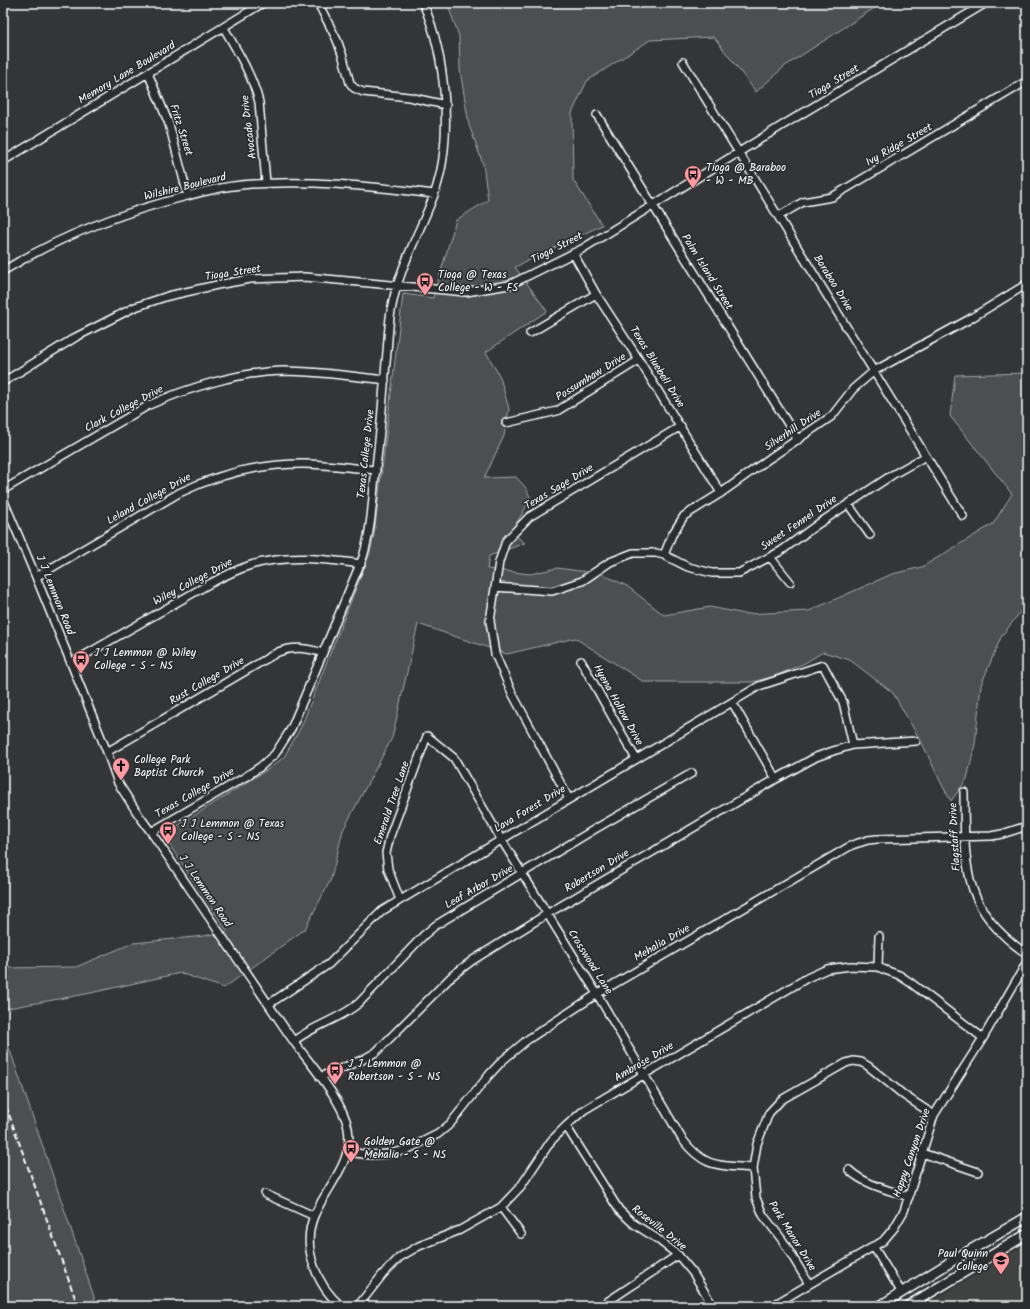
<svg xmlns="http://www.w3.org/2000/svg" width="1030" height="1309" font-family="Kalam,sans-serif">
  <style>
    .built { fill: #404243 }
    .green { fill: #4c4f50; stroke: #a6a7a8 }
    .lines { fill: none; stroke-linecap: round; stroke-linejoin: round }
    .minor-casing { stroke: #fff; stroke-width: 10 }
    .major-casing { stroke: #fff; stroke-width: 12 }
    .minor { stroke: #2a2d2e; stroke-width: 7 }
    .major { stroke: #2a2d2e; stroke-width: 9 }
    .rail { stroke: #fff; stroke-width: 2; stroke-dasharray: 6 3; stroke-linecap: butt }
    .labels { text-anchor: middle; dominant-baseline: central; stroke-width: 3.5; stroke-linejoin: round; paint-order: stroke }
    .street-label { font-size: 11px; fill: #fff; stroke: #2a2d2e }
    .poi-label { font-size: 11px; fill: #fff; stroke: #2a2d2e; text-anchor: start }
  </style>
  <rect width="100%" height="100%" fill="#333536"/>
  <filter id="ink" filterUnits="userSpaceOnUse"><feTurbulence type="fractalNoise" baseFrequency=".025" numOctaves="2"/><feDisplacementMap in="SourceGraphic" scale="8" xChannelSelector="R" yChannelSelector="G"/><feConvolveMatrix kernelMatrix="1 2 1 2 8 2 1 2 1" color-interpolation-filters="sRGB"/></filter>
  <g filter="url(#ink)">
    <path class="built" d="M 1027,1244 L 1027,1306 L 924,1306 Z"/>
    <path class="green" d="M 447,3 L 882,3 L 785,66 L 756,92 L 714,37 L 650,40 L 587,81 L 572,113 L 573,180 L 602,225 L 515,267 L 547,311 L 486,352 L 500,377 L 509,409 L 504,436 L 484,478 L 516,477 L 526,488 L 531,499 L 511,532 L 525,543 L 489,556 L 487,569 L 530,574 L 557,568 L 602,574 L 627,586 L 664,615 L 710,607 L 745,614 L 809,611 L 892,574 L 922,567 L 993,524 L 1012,494 L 950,416 L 955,375 L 1027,373 L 1027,603 L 1001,637 L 981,685 L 975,744 L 967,779 L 951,801 L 942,785 L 923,745 L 893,693 L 850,660 L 823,652 L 805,663 L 775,676 L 752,682 L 644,682 L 575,638 L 507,654 L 418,624 L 392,738 L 343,830 L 331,879 L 305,929 L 224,988 L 180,973 L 86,994 L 3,1009 L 3,968 L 76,967 L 133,943 L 204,936 L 227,931 L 163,835 L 270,768 L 284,757 L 301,727 L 370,553 L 374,535 L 403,294 L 433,298 L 456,220 L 488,200 L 483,164 L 469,125 L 460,70 L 459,36 Z
      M 3,1030 L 87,1276 L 97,1306 L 3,1306 Z"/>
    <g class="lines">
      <g class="minor-casing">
        <path id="minor" d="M 318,3 L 337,40 L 343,57 L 350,83 L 354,88 L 363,92 L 409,97 L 446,105
          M 224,28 C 238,52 252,75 259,102 L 266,183
          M 683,62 L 963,516
          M 148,73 L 169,124 L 188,196
          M 597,115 L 798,440
          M 3,161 L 263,3
          M 779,216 L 803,202 L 832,197 L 1027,81
          M 573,253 L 596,294 L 639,360 L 721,493
          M 3,271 C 60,236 123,212 187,196 C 205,191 222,187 241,185 C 306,179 370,186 434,194
          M 530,333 L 596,294
          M 3,382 L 76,337 L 135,307 L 168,296 L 217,285 L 250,279 L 305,277 L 466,292 L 509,285 L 582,249 L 783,125 L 986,3
          M 506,423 L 557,411 L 639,360
          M 3,490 L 149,405 C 188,388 239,372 282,371 C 316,371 351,376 385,380
          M 3,499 L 36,577 L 107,752 L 118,783 L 138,814 L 151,832 C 198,901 245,970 292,1039 C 309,1063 343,1100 348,1128 C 354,1163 326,1187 314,1216 C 301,1247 317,1286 341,1306
          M 848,504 L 870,535
          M 664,555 L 672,535 L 684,516 L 721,493 L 770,458 L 832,416 L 853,389 L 874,371 L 968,320 L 1027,284
          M 770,557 L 790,582
          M 36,577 L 179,493 C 218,474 260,464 303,464 C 327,464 352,468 376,470
          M 495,587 L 552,591 L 582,581 L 610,562 L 633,553 L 656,553 L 664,555 L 688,567 L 712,573 L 739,573 L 781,551 L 818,524 L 892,475 L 926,456
          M 581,661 L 636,759
          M 71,663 L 209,584 C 222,577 236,570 251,565 C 287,554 324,559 361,564
          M 732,702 L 776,779
          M 107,752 L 278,652 C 294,646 307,648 323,653
          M 964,792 C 965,865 961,909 1027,954
          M 569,799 L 512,693 L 495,654 L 490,621 L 499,562 L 506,541 L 529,517 L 681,426
          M 151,832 L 245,777 L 260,767 L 275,754 L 291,729 L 363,557 C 370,534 372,510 374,486 C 379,445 383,404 386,362 C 388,346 388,328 391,311 C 398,270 419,234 434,195 C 454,140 446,56 423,3
          M 400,900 L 388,869 L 386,853 L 390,836 L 427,736 L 454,758 L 501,839 L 597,994 L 682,1139 C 705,1169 719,1165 753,1168
          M 878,967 L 879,936
          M 269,1004 L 329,964 L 382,911 L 759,686 L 823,665 L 843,702 L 853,745
          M 294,1041 C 314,1025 339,1020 359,1003 L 424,935 L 436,925 L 595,829 L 692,773
          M 320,1077 L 362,1060 L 376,1052 L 453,975 L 473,960 L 547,914 L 776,779 L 816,757 L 833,751 L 853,745 L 916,741
          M 566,1126 L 619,1210 L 634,1224 L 656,1238 L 678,1255 L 693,1273 L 713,1306
          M 347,1152 L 371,1155 L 389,1154 L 406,1150 L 438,1134 L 450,1124 L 489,1075 L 502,1061 L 527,1040 L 597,994 L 852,845 L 868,840 L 877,839 L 991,836 L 1002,834 L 1027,826
          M 922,1153 L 978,1172
          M 849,1170 C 865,1185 889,1190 909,1197
          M 265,1194 L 314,1216
          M 501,1207 L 521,1234
          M 873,1246 L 902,1293
          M 809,1284 L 783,1241 L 763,1215 L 756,1198 L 753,1168 L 757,1144 L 769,1113 L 781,1100 L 846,1063 L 853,1061 L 861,1062 L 868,1066 L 905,1096 L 934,1115
          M 358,1306 L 383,1274 L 400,1257 L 419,1246 L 460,1230 L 501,1207 L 521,1186 L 551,1141 L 566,1126 L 584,1110 L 807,978 L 827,969 L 851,966 L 878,967 L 885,970 L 899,975 L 911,983 L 983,1038
          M 601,1306 L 678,1255
          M 772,1306 L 883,1241 L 894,1228 L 904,1211 L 934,1115 L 983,1038 L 1027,962"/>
      </g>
      <g class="major-casing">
        <path id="major" d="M 880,1306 L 957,1258 L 1027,1217
          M 908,1306 L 1027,1234"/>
      </g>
      <use href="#minor" class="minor"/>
      <use href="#major" class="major"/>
      <path class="rail" d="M 3,1098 L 78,1306"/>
    </g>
  </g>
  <defs>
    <g id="bus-pin" transform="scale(0.9)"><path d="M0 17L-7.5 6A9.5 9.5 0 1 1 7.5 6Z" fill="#ff9aa2" stroke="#2a2d2e"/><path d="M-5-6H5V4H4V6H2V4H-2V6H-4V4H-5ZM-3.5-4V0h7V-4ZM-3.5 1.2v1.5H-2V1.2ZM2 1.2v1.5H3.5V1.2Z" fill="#111"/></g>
    <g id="church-pin" transform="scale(0.9)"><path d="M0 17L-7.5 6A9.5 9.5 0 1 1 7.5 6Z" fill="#ff9aa2" stroke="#2a2d2e"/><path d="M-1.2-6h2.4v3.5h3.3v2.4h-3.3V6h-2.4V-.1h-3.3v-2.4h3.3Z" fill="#111"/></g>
    <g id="university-pin" transform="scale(0.9)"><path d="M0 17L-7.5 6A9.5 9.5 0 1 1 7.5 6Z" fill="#ff9aa2" stroke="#2a2d2e"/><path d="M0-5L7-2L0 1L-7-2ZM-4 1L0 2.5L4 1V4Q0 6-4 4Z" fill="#111"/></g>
  </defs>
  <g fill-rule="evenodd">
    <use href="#bus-pin" x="693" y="174"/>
    <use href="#bus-pin" x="425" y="281"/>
    <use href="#bus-pin" x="81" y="659"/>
    <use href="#church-pin" x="121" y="766"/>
    <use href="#bus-pin" x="168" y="830"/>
    <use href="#bus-pin" x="335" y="1070"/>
    <use href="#bus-pin" x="351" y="1148"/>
    <use href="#university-pin" x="1001" y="1260"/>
  </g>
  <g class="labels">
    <g class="street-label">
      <text transform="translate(127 73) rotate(-31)">Memory Lane Boulevard</text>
      <text transform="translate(834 82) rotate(-31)">Tioga Street</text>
      <text transform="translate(249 127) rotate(-97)">Avocado Drive</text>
      <text transform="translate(181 130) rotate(72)">Fritz Street</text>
      <text transform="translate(899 145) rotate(-30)">Ivy Ridge Street</text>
      <text transform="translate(185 187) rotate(-14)">Wilshire Boulevard</text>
      <text transform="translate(557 248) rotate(-27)">Tioga Street</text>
      <text transform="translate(707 272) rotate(58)">Palm Island Street</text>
      <text transform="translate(233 273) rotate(-9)">Tioga Street</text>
      <text transform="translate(833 283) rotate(58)">Baraboo Drive</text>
      <text transform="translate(657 367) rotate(58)">Texas Bluebell Drive</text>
      <text transform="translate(591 377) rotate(-32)">Possumhaw Drive</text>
      <text transform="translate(124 409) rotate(-28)">Clark College Drive</text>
      <text transform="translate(793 430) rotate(-34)">Silverhill Drive</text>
      <text transform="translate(366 454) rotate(-84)">Texas College Drive</text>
      <text transform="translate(559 487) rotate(-31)">Texas Sage Drive</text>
      <text transform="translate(149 499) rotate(-29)">Leland College Drive</text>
      <text transform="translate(799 523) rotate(-34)">Sweet Fennel Drive</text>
      <text transform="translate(193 582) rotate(-28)">Wiley College Drive</text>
      <text transform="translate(55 595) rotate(68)">J J Lemmon Road</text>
      <text transform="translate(207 681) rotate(-30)">Rust College Drive</text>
      <text transform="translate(618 705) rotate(61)">Hyena Hollow Drive</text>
      <text transform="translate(195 793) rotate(-30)">Texas College Drive</text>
      <text transform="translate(392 803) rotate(-71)">Emerald Tree Lane</text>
      <text transform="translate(530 809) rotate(-31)">Lava Forest Drive</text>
      <text transform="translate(955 837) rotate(-93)">Flagstaff Drive</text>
      <text transform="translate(597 871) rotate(-31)">Robertson Drive</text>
      <text transform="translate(479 887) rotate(-30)">Leaf Arbor Drive</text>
      <text transform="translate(205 891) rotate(56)">J J Lemmon Road</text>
      <text transform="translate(662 943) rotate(-30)">Mehalia Drive</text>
      <text transform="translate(590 962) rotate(58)">Crosswood Lane</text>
      <text transform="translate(644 1062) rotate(-31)">Ambrose Drive</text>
      <text transform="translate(912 1153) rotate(-71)">Happy Canyon Drive</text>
      <text transform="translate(659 1228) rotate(38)">Roseville Drive</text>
      <text transform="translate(792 1236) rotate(58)">Park Manor Drive</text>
    </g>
    <g class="poi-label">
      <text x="706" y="168">Tioga @ Baraboo<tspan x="706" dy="13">- W - MB</tspan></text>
      <text x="438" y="275">Tioga @ Texas<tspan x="438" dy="13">College - W - FS</tspan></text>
      <text x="94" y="653">J J Lemmon @ Wiley<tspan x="94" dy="13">College - S - NS</tspan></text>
      <text x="134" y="760">College Park<tspan x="134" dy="13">Baptist Church</tspan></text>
      <text x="181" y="824">J J Lemmon @ Texas<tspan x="181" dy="13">College - S - NS</tspan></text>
      <text x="348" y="1064">J J Lemmon @<tspan x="348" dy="13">Robertson - S - NS</tspan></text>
      <text x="364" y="1142">Golden Gate @<tspan x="364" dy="13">Mehalia - S - NS</tspan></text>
      <text x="988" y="1254" text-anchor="end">Paul Quinn<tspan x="988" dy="13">College</tspan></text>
    </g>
  </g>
  <rect width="1030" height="1309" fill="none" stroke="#2a2d2e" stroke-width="16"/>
  <rect x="8" y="8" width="1014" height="1293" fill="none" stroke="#fff" stroke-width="1.5" filter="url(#ink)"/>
</svg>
